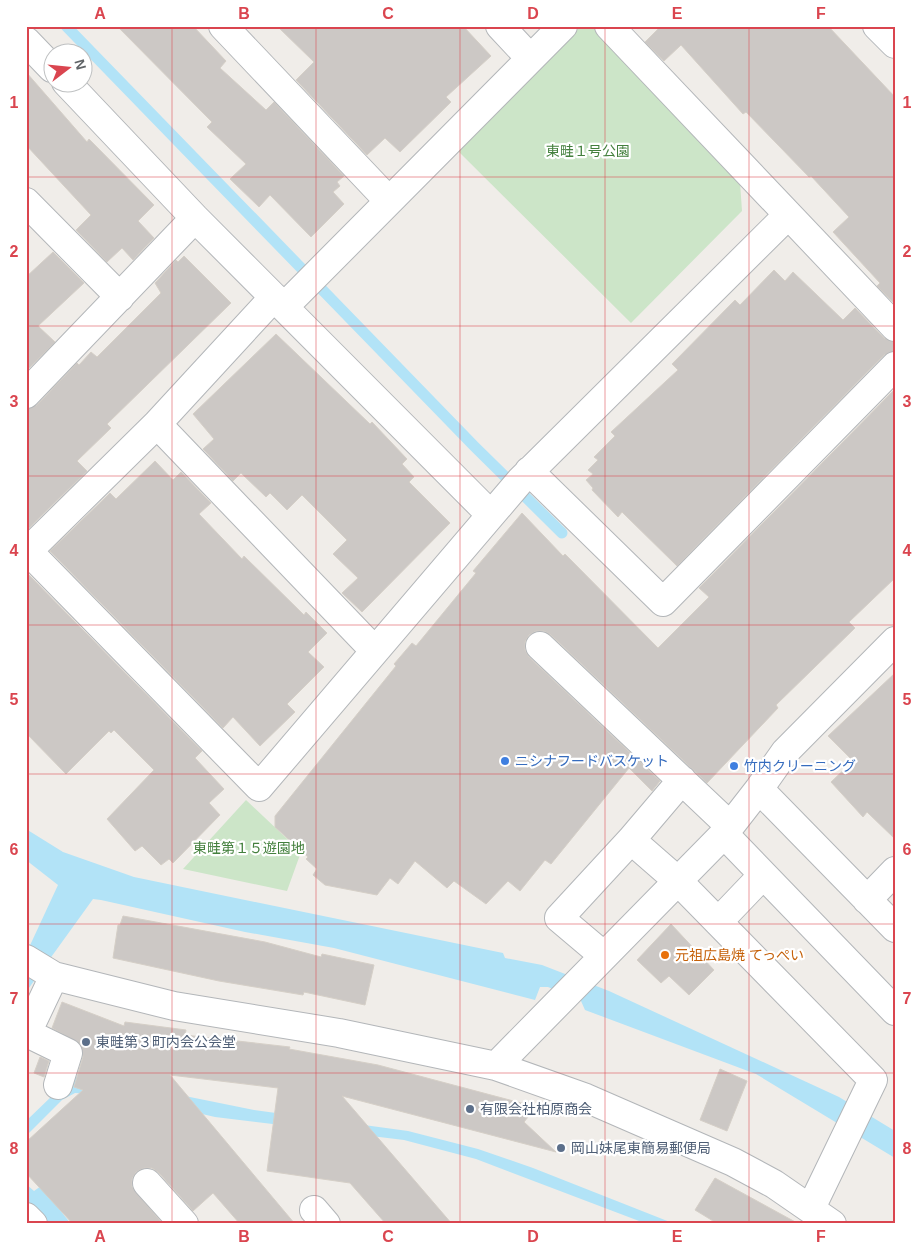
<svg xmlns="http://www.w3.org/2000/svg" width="921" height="1250" font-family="Helvetica,'Noto Sans JP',sans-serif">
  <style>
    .green { fill: #cce5c8 }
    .water { fill: #b2e3f7 }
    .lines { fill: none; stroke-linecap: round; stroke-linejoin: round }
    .stream { stroke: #b2e3f7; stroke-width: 11 }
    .building { fill: #ccc8c5; stroke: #d5cfc7 }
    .minor-casing { stroke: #b3b6b9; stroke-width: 30 }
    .minor { stroke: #fff; stroke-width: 28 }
    .grid { fill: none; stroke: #da454f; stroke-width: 1; stroke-opacity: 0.55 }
    .shop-dot { fill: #3f7fe0; stroke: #fff; stroke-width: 2 }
    .food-dot { fill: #e8710a; stroke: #fff; stroke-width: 2 }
    .service-dot { fill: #5c6f8a; stroke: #fff; stroke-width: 2 }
    .labels { text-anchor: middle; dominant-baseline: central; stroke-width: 4.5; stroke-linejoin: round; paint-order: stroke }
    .park-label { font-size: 14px; fill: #44803e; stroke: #fff }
    .shop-label { font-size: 14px; fill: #366cbe; stroke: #fff; text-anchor: start }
    .food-label { font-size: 14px; fill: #c56008; stroke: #fff; text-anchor: start }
    .service-label { font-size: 14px; fill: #4e5e75; stroke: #fff; text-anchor: start }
    .neatline { fill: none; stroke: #da454f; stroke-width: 2 }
    .grid-label { font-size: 16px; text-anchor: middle; font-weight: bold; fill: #da454f }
  </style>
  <rect width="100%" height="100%" fill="#f0ede9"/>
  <path class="green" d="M 578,29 L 599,29 L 740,182 L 742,211 L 631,323 L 458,151 Z
    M 246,800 L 301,852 L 287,891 L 183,869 Z"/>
  <path class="water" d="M 26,829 L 63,852 L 134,877 L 503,953 L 505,958 L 542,965 L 609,991 L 839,1097 L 895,1131 L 895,1158 L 756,1074 L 585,1010 L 581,1001 L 548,987 L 540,987 L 535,1000 L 334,948 L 245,932 L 101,900 L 93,899 L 26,992 L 26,954 L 58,885 L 26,860 Z
    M 66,1074 L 108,1084 L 180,1095 L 254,1110 L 408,1131 L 478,1149 L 533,1168 L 675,1224 L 647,1224 L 476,1159 L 404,1140 L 215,1117 L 125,1096 L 75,1093 L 62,1100 L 26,1136 L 26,1121 L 53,1095 Z
    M 26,1184 L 34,1191 L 41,1186 L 71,1224 L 42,1224 L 26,1206 Z"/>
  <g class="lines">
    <path class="stream" d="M 66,26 L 475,447 L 562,533"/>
  </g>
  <path class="building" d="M 117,26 L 193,26 L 226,61 L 220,68 L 266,110 L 274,102 L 344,176 L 337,182 L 340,186 L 333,192 L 344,204 L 311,237 L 270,195 L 259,207 L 230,179 L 246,164 L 207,127 L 212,122 Z
    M 277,26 L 463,26 L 491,56 L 446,97 L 451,102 L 400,152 L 385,138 L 367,155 L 296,80 L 314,62 Z
    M 661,26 L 828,26 L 895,97 L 895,304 L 877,286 L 880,283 L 833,232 L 849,217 L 811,176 L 809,177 L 746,112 L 743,114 L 681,45 L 664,61 L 645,42 Z
    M 26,72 L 87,142 L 89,139 L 154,205 L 138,221 L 154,238 L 133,260 L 122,248 L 107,262 L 76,230 L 91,215 L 26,145 Z
    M 53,252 L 84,283 L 38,326 L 55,342 L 26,371 L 26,277 Z
    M 184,256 L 231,303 L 107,424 L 111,428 L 77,461 L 87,471 L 26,531 L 26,409 L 37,405 L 77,363 L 79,365 L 91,352 L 97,357 L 161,293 L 155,283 L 176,260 L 178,262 Z
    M 774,270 L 785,281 L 793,272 L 843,320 L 855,308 L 884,338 L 895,342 L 895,351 L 884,355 L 677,566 L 622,512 L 618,517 L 592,490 L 593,488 L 586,480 L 593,474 L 588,470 L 598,460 L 594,457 L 615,436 L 611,432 L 678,370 L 672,364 L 735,300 L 740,305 Z
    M 276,334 L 370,424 L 372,422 L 407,459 L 402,464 L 414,477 L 409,482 L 450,523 L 362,612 L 342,593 L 358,578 L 333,554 L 347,540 L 302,495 L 287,510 L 270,493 L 266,497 L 241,473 L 233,481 L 203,449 L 214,439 L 193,414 Z
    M 895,389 L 895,578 L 849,622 L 855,628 L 776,705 L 778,708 L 707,783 L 551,635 L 544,631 L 536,631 L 529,635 L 525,642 L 525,650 L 529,657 L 660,781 L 652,791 L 629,768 L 551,864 L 545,860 L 520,891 L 508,881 L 486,904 L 454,881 L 447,888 L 415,861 L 398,884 L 390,878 L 377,895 L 325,885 L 313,875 L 317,869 L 306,859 L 308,857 L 275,827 L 275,816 L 396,666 L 394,664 L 412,643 L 416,646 L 476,573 L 473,571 L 522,513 L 563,556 L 565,554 L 658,648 L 709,597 L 699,588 Z
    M 155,461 L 173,480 L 181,472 L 211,503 L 199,514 L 242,559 L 244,556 L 304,615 L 306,612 L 327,633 L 308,652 L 324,667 L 287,704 L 295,712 L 260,746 L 233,717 L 223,728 L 50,551 L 110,493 L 116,499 Z
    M 26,572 L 202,751 L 195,758 L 224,789 L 209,803 L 220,815 L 173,863 L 169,859 L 161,865 L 142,846 L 135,851 L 107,819 L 154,770 L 114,730 L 111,733 L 109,731 L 66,774 L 26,733 Z
    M 895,673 L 895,839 L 867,812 L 863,817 L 831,782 L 853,761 L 828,736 Z
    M 123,916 L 265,942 L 321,957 L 322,954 L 374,965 L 365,1005 L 304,992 L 303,995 L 219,981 L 113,958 L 118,925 L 120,925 Z
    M 671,924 L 714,970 L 689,995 L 669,976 L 661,983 L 637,960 Z
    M 62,1002 L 124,1026 L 125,1022 L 186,1030 L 185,1035 L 290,1047 L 289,1049 L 378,1065 L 536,1107 L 524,1122 L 556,1152 L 342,1096 L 452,1224 L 386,1224 L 350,1183 L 267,1171 L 278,1088 L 170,1075 L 295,1224 L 240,1224 L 213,1193 L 193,1211 L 159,1173 L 152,1168 L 144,1168 L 136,1172 L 132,1179 L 132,1187 L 163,1224 L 73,1224 L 26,1173 L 26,1142 L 83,1090 L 74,1087 L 83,1057 L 81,1044 L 52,1028 Z
    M 40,1057 L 49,1061 L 44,1077 L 34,1073 Z
    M 720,1069 L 747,1081 L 727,1131 L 700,1120 Z
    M 715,1178 L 799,1224 L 718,1224 L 695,1210 Z"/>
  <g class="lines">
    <g class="minor-casing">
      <path id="minor" d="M 223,26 L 389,201
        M 500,26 L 530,58
        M 609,26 L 895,327
        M 877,26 L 895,44
        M 26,41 L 52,68
        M 66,82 L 195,218 L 490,514
        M 26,202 L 120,297
        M 274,297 L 157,424 L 28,551 L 259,787 L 520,481 L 788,215
        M 284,307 L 563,26
        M 26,394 L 195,218
        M 157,424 L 375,651
        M 529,471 L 663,602 L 895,366
        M 540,646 L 730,826
        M 759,789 L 895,928
        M 724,834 L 895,1011
        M 631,840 L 678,881 L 873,1080 L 811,1208
        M 867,900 L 895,871
        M 718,922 L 762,876
        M 604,956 L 559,918 L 631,840 L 682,780
        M 26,959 L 54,976 L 174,1006 L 339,1033 L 496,1066 L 586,1098 L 733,1162 L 774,1184 L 832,1224
        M 54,976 L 27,1033 L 68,1053 L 58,1085
        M 496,1066 L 724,834 L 759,789 L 785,752 L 895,641
        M 147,1183 L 184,1224
        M 314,1210 L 326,1224
        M 26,1217 L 33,1224"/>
    </g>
    <use href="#minor" class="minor"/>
  </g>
  <path class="grid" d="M 172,26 L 172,1224M 316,26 L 316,1224M 460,26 L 460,1224M 605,26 L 605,1224M 749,26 L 749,1224M 26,177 L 895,177M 26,326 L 895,326M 26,476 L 895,476M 26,625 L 895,625M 26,774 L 895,774M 26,924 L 895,924M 26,1073 L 895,1073"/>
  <g class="shop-dot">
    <circle cx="505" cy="761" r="5"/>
    <circle cx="734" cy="766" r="5"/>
  </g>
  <circle class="food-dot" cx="665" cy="955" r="5"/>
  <g class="service-dot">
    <circle cx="86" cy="1042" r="5"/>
    <circle cx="470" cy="1109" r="5"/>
    <circle cx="561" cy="1148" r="5"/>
  </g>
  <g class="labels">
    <g class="park-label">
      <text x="588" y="151">東畦１号公園</text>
      <text x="249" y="848">東畦第１５遊園地</text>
    </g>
    <g class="shop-label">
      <text x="515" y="761">ニシナフードバスケット</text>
      <text x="744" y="766">竹内クリーニング</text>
    </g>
    <g class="food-label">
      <text x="675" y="955">元祖広島焼 てっぺい</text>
    </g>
    <g class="service-label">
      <text x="96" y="1042">東畦第３町内会公会堂</text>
      <text x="480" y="1109">有限会社柏原商会</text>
      <text x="571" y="1148">岡山妹尾東簡易郵便局</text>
    </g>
  </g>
  <rect width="921" height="1250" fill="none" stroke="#ffffff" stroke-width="55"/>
  <g transform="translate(68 68) rotate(74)"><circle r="24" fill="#ffffff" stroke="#bfc1c2"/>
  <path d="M0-4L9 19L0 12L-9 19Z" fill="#da454f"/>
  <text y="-8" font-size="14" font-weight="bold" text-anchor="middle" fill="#606467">N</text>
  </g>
  <rect x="28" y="28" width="866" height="1194" class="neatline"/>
  <g class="grid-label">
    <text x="100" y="19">A</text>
    <text x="244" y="19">B</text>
    <text x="388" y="19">C</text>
    <text x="533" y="19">D</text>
    <text x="677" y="19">E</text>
    <text x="821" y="19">F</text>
    <text x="14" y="108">1</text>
    <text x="907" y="108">1</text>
    <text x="14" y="257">2</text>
    <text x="907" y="257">2</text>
    <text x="14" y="407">3</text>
    <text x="907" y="407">3</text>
    <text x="14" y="556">4</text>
    <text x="907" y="556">4</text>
    <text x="14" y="705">5</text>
    <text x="907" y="705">5</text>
    <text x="14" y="855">6</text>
    <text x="907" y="855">6</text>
    <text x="14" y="1004">7</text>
    <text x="907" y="1004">7</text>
    <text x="14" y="1154">8</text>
    <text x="907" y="1154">8</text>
    <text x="100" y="1242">A</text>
    <text x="244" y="1242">B</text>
    <text x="388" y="1242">C</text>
    <text x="533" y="1242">D</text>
    <text x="677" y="1242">E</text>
    <text x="821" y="1242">F</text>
  </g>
</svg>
